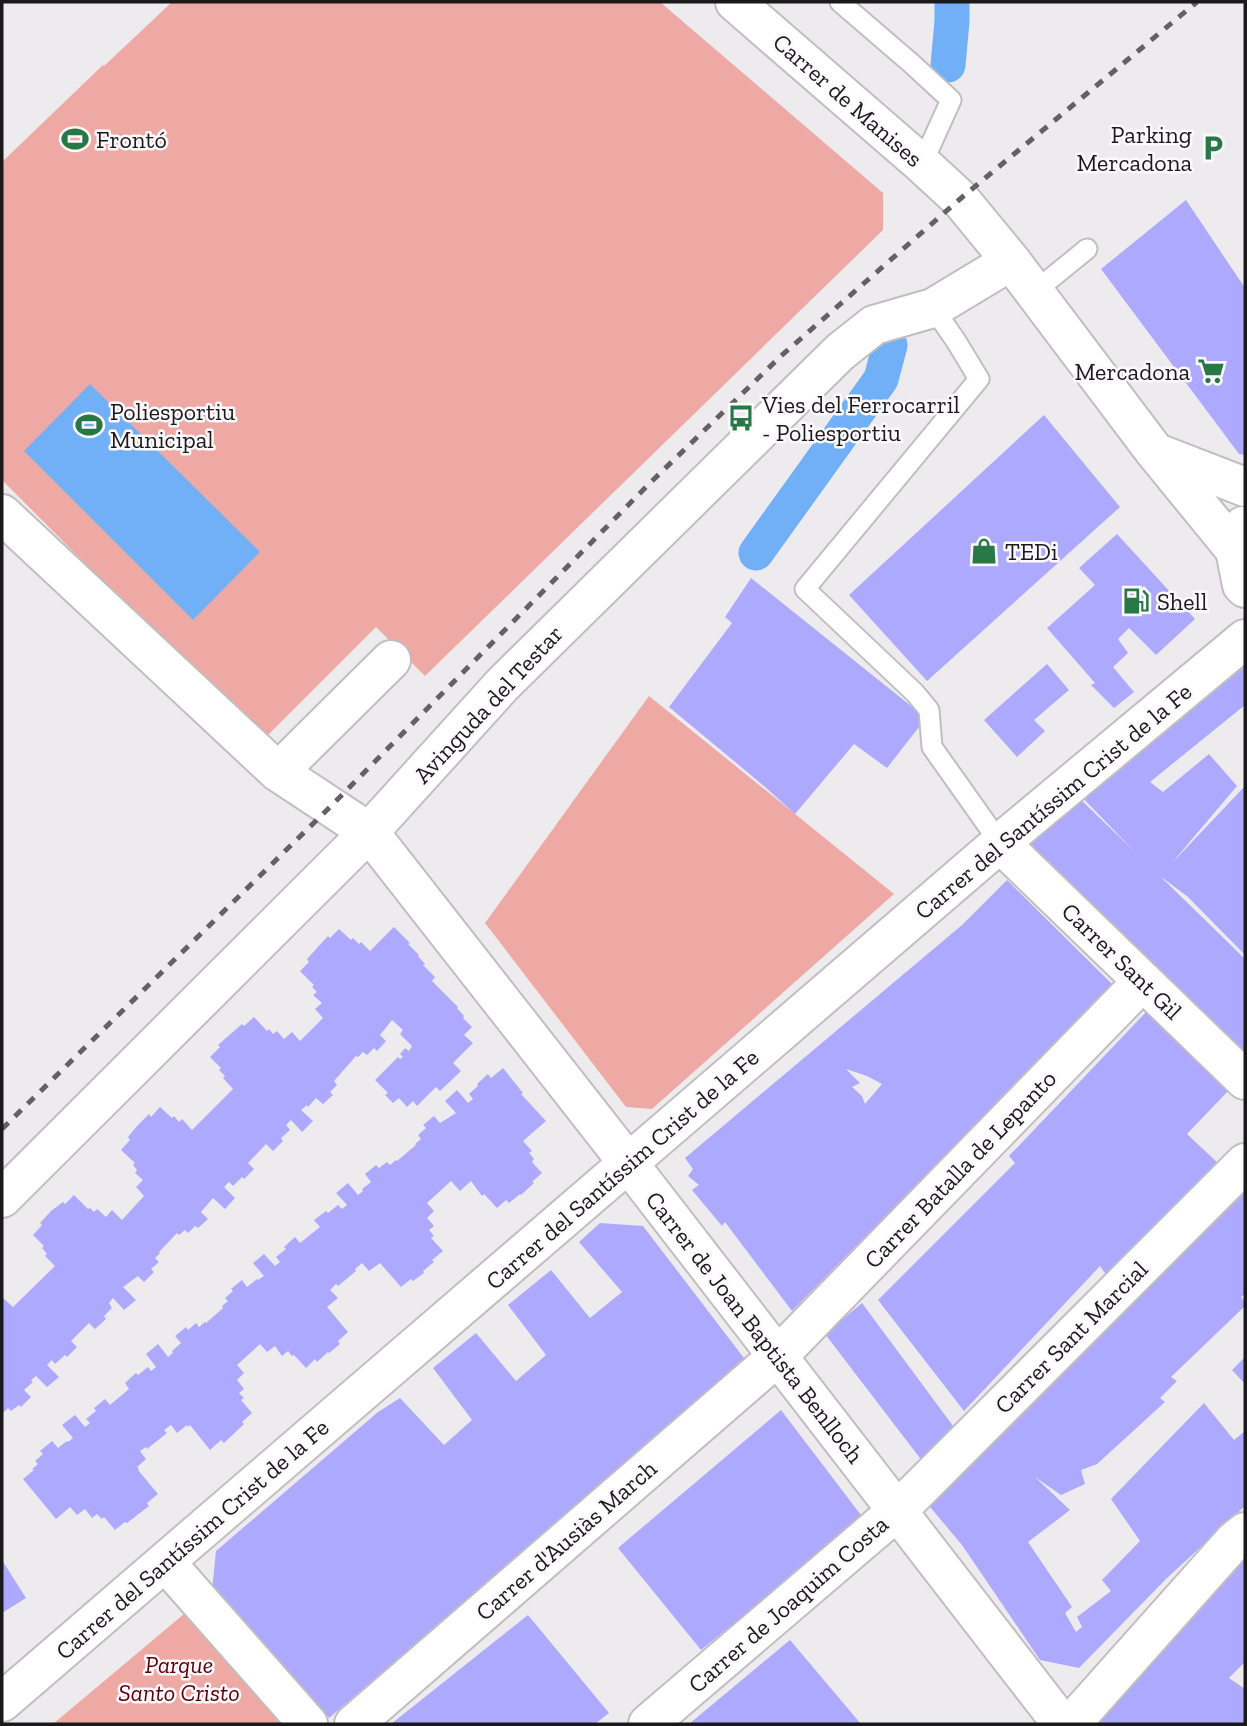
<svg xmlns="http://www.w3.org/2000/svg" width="1247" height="1726" font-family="'Zilla Slab',serif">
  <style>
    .green { fill: #eea9a4 }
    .water { fill: #71b0f6 }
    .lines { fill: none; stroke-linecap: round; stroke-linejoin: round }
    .canal { stroke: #71b0f6; stroke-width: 35 }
    .building { fill: #ada9ff; fill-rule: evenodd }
    .lane-casing { stroke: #c1bec2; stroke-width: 23 }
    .street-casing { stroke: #c1bec2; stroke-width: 42 }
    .secondary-casing { stroke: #c1bec2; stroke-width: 42 }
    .lane { stroke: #fff; stroke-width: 19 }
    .street { stroke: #fff; stroke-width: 38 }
    .secondary { stroke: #fff; stroke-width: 38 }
    .rail { stroke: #636163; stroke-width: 5; stroke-dasharray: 9 9; stroke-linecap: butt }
    .labels { text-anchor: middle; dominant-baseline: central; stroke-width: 5; stroke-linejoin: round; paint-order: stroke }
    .street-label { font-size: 24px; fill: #1b1a1b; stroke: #fbf9fc }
    .poi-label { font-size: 24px; fill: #1b1a1b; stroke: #fbf9fc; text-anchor: start }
    .park-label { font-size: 24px; font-style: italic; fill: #5b000b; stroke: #fbf9fc }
  </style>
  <rect width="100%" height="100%" fill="#eeebef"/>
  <path class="green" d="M 172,2 L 660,2 L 883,193 L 883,230 L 425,676 L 376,627 L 262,741 L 2,480 L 2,162 L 103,65 L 104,66 Z
    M 649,696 L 894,894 L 652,1109 L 626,1107 L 485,923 Z
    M 184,1614 L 281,1724 L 53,1724 Z"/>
  <path class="water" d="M 90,384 L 260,552 L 193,620 L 24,451 Z"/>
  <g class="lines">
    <path class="canal" d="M 948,65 L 952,21 L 952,2
      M 756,553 L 881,379 L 890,345"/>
  </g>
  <path class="building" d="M 1186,200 L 1245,288 L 1245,455 L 1239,454 L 1101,269 Z
    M 1044,415 L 1120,507 L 927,681 L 849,595 Z
    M 1117,534 L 1195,619 L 1156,655 L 1129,628 L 1118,639 L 1128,653 L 1113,667 L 1134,692 L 1114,708 L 1091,685 L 1095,683 L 1047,628 L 1095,585 L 1079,568 Z
    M 751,578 L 926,718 L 887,768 L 854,744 L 795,814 L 764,786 L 669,707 L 732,623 L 725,617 Z
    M 1245,654 L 1245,705 L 1150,782 L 1163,792 L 1209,754 L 1237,786 L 1171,864 L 1245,786 L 1245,955 L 1188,897 L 1160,876 L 1245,959 L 1245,1056 L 1025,841 L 1076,795 L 1134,851 L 1078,793 Z
    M 1047,664 L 1069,690 L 1034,720 L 1045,731 L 1017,757 L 984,720 Z
    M 1007,880 L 1113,985 L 792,1311 L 725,1222 L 722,1226 L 692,1190 L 699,1185 L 688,1176 L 693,1169 L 685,1158 L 962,925 ZM 846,1069 L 867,1076 L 882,1084 L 865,1104 L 862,1096 L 852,1087 L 860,1083 Z
    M 394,927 L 410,943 L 408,944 L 419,955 L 418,956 L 425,964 L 423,965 L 435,977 L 432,981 L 458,1007 L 457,1008 L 464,1016 L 463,1018 L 472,1027 L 464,1035 L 473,1043 L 453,1063 L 461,1071 L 440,1091 L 436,1087 L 417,1106 L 413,1101 L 407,1107 L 399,1098 L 393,1103 L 385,1095 L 388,1093 L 375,1080 L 398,1057 L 400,1059 L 403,1057 L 400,1054 L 405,1048 L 409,1051 L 412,1046 L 400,1034 L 403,1030 L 392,1020 L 380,1035 L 386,1041 L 377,1051 L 374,1048 L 367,1055 L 363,1052 L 358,1057 L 356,1056 L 334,1081 L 337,1085 L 330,1092 L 333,1095 L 323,1104 L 316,1098 L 308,1107 L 307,1105 L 301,1110 L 313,1121 L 302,1132 L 291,1120 L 286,1125 L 290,1130 L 281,1138 L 283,1141 L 273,1151 L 266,1144 L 248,1163 L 254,1169 L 244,1179 L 242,1177 L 233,1186 L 229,1182 L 224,1187 L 235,1198 L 225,1209 L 213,1198 L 201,1212 L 208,1219 L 198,1228 L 195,1226 L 188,1233 L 185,1230 L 179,1235 L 177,1233 L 159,1252 L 160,1253 L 155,1258 L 159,1262 L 151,1269 L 154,1272 L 144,1282 L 138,1276 L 123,1287 L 136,1300 L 124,1310 L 113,1298 L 109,1303 L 112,1308 L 104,1316 L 106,1319 L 95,1329 L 89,1323 L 71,1341 L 77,1347 L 67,1357 L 65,1355 L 55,1364 L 52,1360 L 47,1365 L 59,1377 L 47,1387 L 36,1376 L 31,1380 L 33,1382 L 24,1390 L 31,1397 L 21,1407 L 19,1405 L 11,1411 L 8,1408 L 2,1414 L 2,1300 L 3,1298 L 13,1307 L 55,1266 L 45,1256 L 47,1254 L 42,1248 L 44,1246 L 33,1235 L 42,1225 L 40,1223 L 51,1211 L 63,1202 L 65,1204 L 74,1195 L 88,1209 L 90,1208 L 94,1212 L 97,1209 L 106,1217 L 112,1210 L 122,1220 L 144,1196 L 136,1187 L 143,1180 L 135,1173 L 137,1170 L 133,1165 L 135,1163 L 121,1150 L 130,1140 L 128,1137 L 137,1126 L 149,1114 L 151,1117 L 160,1107 L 172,1118 L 174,1116 L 179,1122 L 182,1119 L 192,1130 L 233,1089 L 223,1078 L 225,1076 L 219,1070 L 221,1068 L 210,1057 L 220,1047 L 218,1045 L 242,1024 L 244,1026 L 254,1017 L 267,1031 L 269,1029 L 273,1034 L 277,1031 L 284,1039 L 292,1032 L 300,1041 L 323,1018 L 315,1009 L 322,1003 L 313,995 L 317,992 L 312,987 L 314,985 L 300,971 L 309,962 L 307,959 L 328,936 L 330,938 L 339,929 L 351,940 L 353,938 L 359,944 L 361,942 L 370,951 Z
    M 1147,1011 L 1231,1088 L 1187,1134 L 1219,1164 L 1107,1276 L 1100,1266 L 964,1411 L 878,1300 L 1015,1163 L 1009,1156 Z
    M 503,1068 L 523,1093 L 521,1094 L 546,1121 L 523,1141 L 532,1151 L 529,1153 L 534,1159 L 532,1162 L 542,1173 L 532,1182 L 534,1183 L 521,1195 L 520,1194 L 509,1203 L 506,1200 L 497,1208 L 484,1194 L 482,1196 L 471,1181 L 460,1191 L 451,1181 L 427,1203 L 434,1211 L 427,1218 L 434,1226 L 429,1230 L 434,1236 L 431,1238 L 443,1251 L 432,1260 L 434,1262 L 423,1271 L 424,1273 L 413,1281 L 411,1279 L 401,1287 L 380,1263 L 369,1271 L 362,1263 L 355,1269 L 356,1271 L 338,1286 L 336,1284 L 330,1290 L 338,1298 L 327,1307 L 348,1332 L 338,1341 L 340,1344 L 329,1353 L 328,1352 L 317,1362 L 315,1359 L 306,1368 L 294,1355 L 292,1356 L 288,1351 L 282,1356 L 275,1346 L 267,1352 L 260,1344 L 237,1365 L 244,1373 L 237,1380 L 244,1389 L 239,1393 L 244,1398 L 241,1400 L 252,1413 L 242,1422 L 244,1424 L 224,1443 L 221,1440 L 210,1450 L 190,1425 L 188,1427 L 187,1425 L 177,1433 L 171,1425 L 164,1430 L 167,1433 L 147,1449 L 146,1447 L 140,1451 L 146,1459 L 137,1467 L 139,1469 L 138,1470 L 158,1494 L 147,1503 L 149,1506 L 127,1523 L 125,1522 L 115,1530 L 104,1517 L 102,1519 L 97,1514 L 92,1518 L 85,1509 L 77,1515 L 70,1507 L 56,1519 L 23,1479 L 34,1470 L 32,1469 L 38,1464 L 35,1461 L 43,1454 L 40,1451 L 52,1441 L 58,1448 L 67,1441 L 68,1442 L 73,1438 L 62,1425 L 75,1415 L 85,1427 L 90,1423 L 86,1419 L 96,1411 L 94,1408 L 105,1399 L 110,1405 L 129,1389 L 125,1383 L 136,1373 L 138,1375 L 148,1367 L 151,1371 L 156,1367 L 146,1354 L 158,1344 L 168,1357 L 173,1353 L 172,1351 L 181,1343 L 175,1336 L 186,1327 L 188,1330 L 196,1323 L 199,1327 L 205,1322 L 206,1323 L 223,1308 L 222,1306 L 228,1301 L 225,1298 L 233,1291 L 231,1289 L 242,1280 L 247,1287 L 257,1279 L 258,1280 L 264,1276 L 253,1263 L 264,1254 L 275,1266 L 280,1262 L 276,1257 L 286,1249 L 284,1247 L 295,1237 L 300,1243 L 320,1227 L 314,1220 L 326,1211 L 328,1213 L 338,1205 L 342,1209 L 347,1205 L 336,1193 L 348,1183 L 358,1195 L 363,1191 L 362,1189 L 371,1182 L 365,1174 L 376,1165 L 379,1168 L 387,1162 L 390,1165 L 396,1160 L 397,1161 L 416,1145 L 415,1144 L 421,1139 L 418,1135 L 426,1128 L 423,1125 L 434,1116 L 440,1123 L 456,1113 L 445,1101 L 457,1090 L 468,1103 L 473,1099 L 469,1094 L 478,1086 L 477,1084 L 488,1074 L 491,1078 Z
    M 1245,1169 L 1245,1294 L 1241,1297 L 1245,1302 L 1245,1306 L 1171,1377 L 1177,1381 L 1160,1398 L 1165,1402 L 1097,1464 L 1081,1470 L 1085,1484 L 1061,1495 L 1035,1477 L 1070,1510 L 1028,1542 L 1072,1607 L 1065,1613 L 1076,1632 L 1082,1627 L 1077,1617 L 1111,1591 L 1102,1580 L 1140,1541 L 1111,1499 L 1204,1403 L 1234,1440 L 1245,1431 L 1245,1506 L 1166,1579 L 1079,1668 L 1040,1660 L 962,1545 L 925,1501 Z
    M 600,1223 L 643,1226 L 747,1362 L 515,1558 L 329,1718 L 212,1590 L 216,1551 L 378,1412 L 400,1398 L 444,1445 L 472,1420 L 433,1368 L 476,1333 L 516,1381 L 546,1355 L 508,1305 L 551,1270 L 590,1318 L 622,1292 L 579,1242 Z
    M 862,1303 L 959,1434 L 926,1466 L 825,1334 Z
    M 1245,1357 L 1245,1384 L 1232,1370 Z
    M 781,1410 L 864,1519 L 701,1650 L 618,1548 Z
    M 1245,1544 L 1245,1662 L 1229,1678 L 1245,1689 L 1245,1724 L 1093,1724 Z
    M 2,1560 L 26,1598 L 2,1613 Z
    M 528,1615 L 609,1713 L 595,1724 L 391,1724 Z
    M 790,1640 L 861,1724 L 689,1724 Z"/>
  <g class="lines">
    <g class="lane-casing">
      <path id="lane" d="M 840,2 L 912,64 L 951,100 L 922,164
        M 1034,292 L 1087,249
        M 933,308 L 956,341 L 979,379 L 805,589 L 915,693 L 929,710 L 932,747 L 1000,843"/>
    </g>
    <g class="street-casing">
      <path id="street" d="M 2,514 L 278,772 L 369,832 L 629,1164 L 1062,1724
        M 278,772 L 391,660
        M 1000,843 L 1245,1080
        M 2,1198 L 369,832 L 503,684 L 840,352 L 874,325 L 933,308 L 1011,261
        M 166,1563 L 308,1724
        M 354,1724 L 778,1356 L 1143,981
        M 648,1724 L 897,1511 L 1245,1163
        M 1071,1724 L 1235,1540 L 1245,1532"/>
    </g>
    <g class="secondary-casing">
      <path id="secondary" d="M 735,2 L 922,164 L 960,199 L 1011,261 L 1155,452 L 1235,550
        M 1157,453 L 1245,487
        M 1243,526 L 1235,550 L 1242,585 L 1245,588
        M 2,1702 L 1000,843 L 1245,639"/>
    </g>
    <use href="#lane" class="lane"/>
    <use href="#street" class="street"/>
    <use href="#secondary" class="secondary"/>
    <path class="rail" d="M 2,1129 L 331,806 L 650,483 L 781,356 L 960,199 L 1197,2"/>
  </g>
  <defs>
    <g id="stadium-bare" transform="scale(2.1)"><path d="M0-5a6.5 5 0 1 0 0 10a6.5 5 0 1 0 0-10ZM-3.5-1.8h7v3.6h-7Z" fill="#287747" stroke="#fbf9fc" stroke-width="2.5" paint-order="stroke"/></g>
    <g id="parking-bare" transform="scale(2.1)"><path d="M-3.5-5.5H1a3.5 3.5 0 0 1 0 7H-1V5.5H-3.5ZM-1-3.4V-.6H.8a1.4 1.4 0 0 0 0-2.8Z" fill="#287747" stroke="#fbf9fc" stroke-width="2.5" paint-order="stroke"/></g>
    <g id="supermarket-bare" transform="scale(2.1)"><path d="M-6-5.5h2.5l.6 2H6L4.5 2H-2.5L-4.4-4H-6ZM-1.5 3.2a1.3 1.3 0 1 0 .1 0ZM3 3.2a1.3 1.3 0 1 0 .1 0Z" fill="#287747" stroke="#fbf9fc" stroke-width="2.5" paint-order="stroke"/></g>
    <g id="bus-bare" transform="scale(2.1)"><path d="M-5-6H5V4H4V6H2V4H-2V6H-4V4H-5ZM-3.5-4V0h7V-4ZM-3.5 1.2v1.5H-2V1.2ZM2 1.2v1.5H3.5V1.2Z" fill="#287747" stroke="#fbf9fc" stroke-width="2.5" paint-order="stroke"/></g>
    <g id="shop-bare" transform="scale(2.1)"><path d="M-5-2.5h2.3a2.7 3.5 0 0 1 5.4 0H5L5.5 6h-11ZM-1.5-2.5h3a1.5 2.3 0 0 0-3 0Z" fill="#287747" stroke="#fbf9fc" stroke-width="2.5" paint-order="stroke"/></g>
    <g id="fuel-bare" transform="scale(2.1)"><path d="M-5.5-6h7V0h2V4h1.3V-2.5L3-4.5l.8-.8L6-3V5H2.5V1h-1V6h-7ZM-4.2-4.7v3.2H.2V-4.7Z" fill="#287747" stroke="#fbf9fc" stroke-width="2.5" paint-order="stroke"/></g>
  </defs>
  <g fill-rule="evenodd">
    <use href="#stadium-bare" x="75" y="139"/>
    <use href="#parking-bare" x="1213" y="148"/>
    <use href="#supermarket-bare" x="1211" y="371"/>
    <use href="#bus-bare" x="741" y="418"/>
    <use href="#stadium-bare" x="89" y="425"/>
    <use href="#shop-bare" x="984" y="551"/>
    <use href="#fuel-bare" x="1136" y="601"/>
  </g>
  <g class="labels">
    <g class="street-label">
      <text transform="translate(848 100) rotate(41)">Carrer de Manises</text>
      <text transform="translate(488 704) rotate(-47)">Avinguda del Testar</text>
      <text transform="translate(1053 801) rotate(-40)">Carrer del Santíssim Crist de la Fe</text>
      <text transform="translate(1122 961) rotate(44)">Carrer Sant Gil</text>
      <text transform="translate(622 1169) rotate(-41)">Carrer del Santíssim Crist de la Fe</text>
      <text transform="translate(960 1169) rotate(-46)">Carrer Batalla de Lepanto</text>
      <text transform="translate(755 1327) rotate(52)">Carrer de Joan Baptista Benlloch</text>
      <text transform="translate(1071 1337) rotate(-45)">Carrer Sant Marcial</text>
      <text transform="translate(192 1539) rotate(-41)">Carrer del Santíssim Crist de la Fe</text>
      <text transform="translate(566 1540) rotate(-41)">Carrer d'Ausiàs March</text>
      <text transform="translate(788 1604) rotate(-41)">Carrer de Joaquim Costa</text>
    </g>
    <g class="poi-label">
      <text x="1192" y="134" text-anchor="end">Parking<tspan x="1192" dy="28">Mercadona</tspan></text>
      <text x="96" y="139">Frontó</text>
      <text x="1190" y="371" text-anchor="end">Mercadona</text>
      <text x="762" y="404">Vies del Ferrocarril<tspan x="762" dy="28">- Poliesportiu</tspan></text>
      <text x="110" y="411">Poliesportiu<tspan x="110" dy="28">Municipal</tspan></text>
      <text x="1005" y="551">TEDi</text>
      <text x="1157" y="601">Shell</text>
    </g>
    <g class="park-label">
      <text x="179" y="1664">Parque<tspan x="179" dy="28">Santo Cristo</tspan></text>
    </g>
  </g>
  <rect width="1247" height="1726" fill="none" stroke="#1b1a1b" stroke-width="7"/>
</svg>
